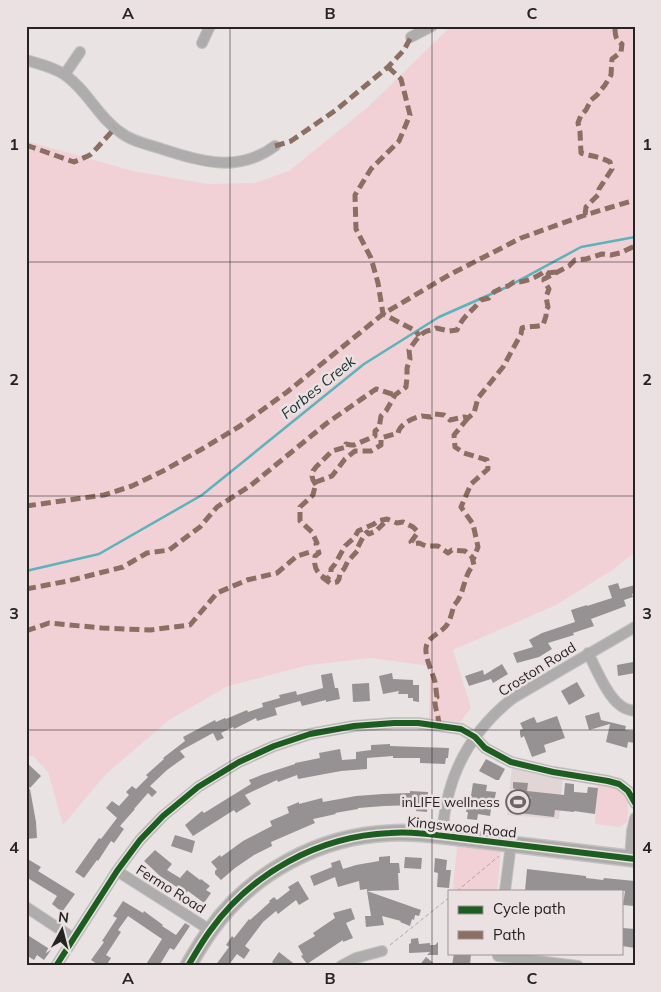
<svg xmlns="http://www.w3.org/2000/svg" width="661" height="992" font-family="Mulish,sans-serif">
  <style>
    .built { fill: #e1d5d6 }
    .green { fill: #f1d1d6 }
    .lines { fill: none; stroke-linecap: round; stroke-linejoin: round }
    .stream { stroke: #5eb2bc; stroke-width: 2.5 }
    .building { fill: #969293 }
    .street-casing { stroke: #c5c1c2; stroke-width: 12 }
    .secondary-casing { stroke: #c5c1c2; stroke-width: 18 }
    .path { stroke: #aba8a8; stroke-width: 1; stroke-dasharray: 4 2.5; stroke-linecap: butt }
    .street { stroke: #aeacac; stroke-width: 10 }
    .secondary { stroke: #aeabab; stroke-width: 15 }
    .quiet { stroke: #8d6e63; stroke-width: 5; stroke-dasharray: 10 5; stroke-linecap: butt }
    .cycleway-casing { stroke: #ebe1e2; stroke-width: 9 }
    .cycleway { stroke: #1b5e20; stroke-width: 6 }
    .grid { fill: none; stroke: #262323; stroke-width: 1; stroke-opacity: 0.55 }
    .labels { text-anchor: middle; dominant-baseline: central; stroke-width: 5; stroke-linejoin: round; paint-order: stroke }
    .street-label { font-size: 14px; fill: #262323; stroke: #ebe1e2 }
    .poi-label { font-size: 14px; fill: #262323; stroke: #ebe1e2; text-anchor: end }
    .water-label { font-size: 15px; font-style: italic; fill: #1c3033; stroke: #ebe1e2 }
    .neatline { fill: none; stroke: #262323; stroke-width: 2 }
    .grid-label { font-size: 16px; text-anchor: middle; font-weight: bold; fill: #262323 }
  </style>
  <rect width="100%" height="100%" fill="#e9e3e4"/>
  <path class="built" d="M 512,767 L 525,771 L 563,778 L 559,819 L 507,815 Z"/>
  <path class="green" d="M 451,26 L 635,26 L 635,552 L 614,569 L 556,605 L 453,650 L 471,708 L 460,722 L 429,718 L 430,666 L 371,658 L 309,665 L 228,686 L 169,720 L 106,774 L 63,825 L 48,772 L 33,756 L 26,757 L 26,141 L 133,171 L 208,184 L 255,183 L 289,171 L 368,107 Z
    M 598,785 C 624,790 631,794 627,822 L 620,827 L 595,824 Z
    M 457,847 L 501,851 L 497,891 L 475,891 L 453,889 Z"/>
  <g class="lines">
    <path class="stream" d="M 26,571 L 99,554 L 202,495 L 364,364 L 439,317 L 507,287 L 581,247 L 635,237"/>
  </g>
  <path class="building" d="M 618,583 L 620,589 L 635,585 L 635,593 L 632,594 L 633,597 L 624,600 L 626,606 L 591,619 L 594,626 L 573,633 L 574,635 L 548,643 L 552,649 L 539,657 L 517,663 L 513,653 L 533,647 L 529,640 L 542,633 L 575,622 L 571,610 L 587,605 L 587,606 L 612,598 L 608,586 Z
    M 633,662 L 635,673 L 618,676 L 617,665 Z
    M 502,664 L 508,674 L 493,683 L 491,679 L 469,686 L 465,676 L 483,670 L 484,675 Z
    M 332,673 L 335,688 L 338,688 L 340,699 L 326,702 L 326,700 L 302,706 L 300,701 L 275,708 L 277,715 L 257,721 L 256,718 L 234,729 L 233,727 L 221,733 L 224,738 L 217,741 L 213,733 L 180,751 L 185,757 L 167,770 L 150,786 L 157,792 L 152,797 L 148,793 L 134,809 L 135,809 L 120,826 L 124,829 L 114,843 L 111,841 L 98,861 L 97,860 L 84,878 L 75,872 L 99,838 L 101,839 L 117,818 L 106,808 L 112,801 L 119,806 L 129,795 L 126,792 L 132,786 L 136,789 L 148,777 L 146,775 L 164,759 L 163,758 L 185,741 L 183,737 L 215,720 L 216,722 L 225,718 L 226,719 L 247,710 L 248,712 L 263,707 L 262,703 L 280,698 L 279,695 L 296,691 L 297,695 L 323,688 L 321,675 Z
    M 392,673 L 393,679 L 413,680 L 413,685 L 419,685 L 419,702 L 413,701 L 413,698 L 408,698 L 408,694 L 398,694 L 399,691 L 383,694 L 379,676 Z
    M 577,682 L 585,696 L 569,705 L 561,691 Z
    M 369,683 L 370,701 L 353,702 L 352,684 Z
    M 599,712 L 601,720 L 626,726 L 625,730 L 635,731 L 635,743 L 628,742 L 627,748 L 606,742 L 610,724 L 589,730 L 585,716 Z
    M 557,716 L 565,738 L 544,745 L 546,752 L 532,757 L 524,736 L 521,738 L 520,734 L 520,730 L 523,729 L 520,723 L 534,717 L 537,723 Z
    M 390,744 L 390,746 L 449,748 L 448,758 L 446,758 L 445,764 L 420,763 L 420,758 L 393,758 L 393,756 L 367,758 L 367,769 L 341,771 L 298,779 L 297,775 L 278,782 L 277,780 L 245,795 L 251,804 L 236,813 L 234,810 L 193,836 L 185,825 L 202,811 L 204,813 L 251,784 L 249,780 L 264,774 L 295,764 L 295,763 L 320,758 L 319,753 L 340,749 L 342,760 L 356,759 L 356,752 L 371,750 L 371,745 Z
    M 486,759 L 505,769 L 499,780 L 496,780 L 479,771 Z
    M 26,762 L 41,776 L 30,788 L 26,784 Z
    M 513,782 L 528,783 L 527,791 L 564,795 L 565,783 L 574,784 L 574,792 L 587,793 L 588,787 L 598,788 L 595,814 L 574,811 L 574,812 L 555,810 L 554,817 L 510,812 L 512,795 L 532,798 L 513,788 Z
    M 473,783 L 487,785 L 486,791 L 496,792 L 494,802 L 492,802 L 490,816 L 478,814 L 477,820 L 467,819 L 468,812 L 466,812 L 468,802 L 470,802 Z
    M 26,789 L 30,789 L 36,822 L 37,838 L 26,839 Z
    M 410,791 L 428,792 L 427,812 L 416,811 L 417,805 L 384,806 L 358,808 L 358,809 L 335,813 L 336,814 L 313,819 L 315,823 L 271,842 L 272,846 L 254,855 L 235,868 L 221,880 L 215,874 L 215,871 L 217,869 L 211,862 L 220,855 L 221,857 L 243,841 L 272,826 L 270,821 L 289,813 L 287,807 L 299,802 L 299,804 L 322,798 L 323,802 L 356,796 L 383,794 L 410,793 Z
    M 175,835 L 195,841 L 192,853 L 171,846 Z
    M 155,850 L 172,864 L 167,870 L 180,878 L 187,870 L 200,880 L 201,879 L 210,886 L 206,890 L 211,893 L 204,903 L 188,891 L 186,893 L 160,876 L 144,861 Z
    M 390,856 L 390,863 L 399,863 L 400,873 L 398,873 L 399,890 L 367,891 L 367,889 L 360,890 L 359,881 L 338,887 L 335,877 L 314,886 L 310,876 L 332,867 L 331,863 L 340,860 L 343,869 L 356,865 L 379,861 L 379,857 Z
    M 405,857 L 422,858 L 421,869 L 404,868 Z
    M 26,858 L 41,867 L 38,871 L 75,894 L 62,912 L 52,904 L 57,896 L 26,877 Z
    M 435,858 L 447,860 L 446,870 L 451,870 L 449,888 L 437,887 L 438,873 L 434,872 Z
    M 527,869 L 586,876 L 586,878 L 603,880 L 604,878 L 635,881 L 634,906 L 623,905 L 625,891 L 525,891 Z
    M 298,881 L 309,899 L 299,905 L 296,900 L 278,914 L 276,911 L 263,922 L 245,946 L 250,950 L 244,959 L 237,954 L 228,966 L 215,966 L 229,947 L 226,945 L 232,936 L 234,938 L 249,919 L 250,920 L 270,902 L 269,901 L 274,897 L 277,900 L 290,890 L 288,887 Z
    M 367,891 L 421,910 L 419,916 L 415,915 L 414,920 L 412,919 L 410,926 L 400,922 L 401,921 L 382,916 L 384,925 L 366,927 L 365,916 L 371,916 Z
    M 123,901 L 143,913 L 144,911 L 163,925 L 162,926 L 176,935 L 185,923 L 190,926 L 174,950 L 170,948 L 159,966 L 145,966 L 162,939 L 128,916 L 118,930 L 121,932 L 106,955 L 111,958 L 106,966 L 100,966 L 91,960 L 104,942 L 102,941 L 117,918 L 113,916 Z
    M 351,908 L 355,919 L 346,923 L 353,938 L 343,942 L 343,940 L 307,964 L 301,956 L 303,955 L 298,946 L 315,936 L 313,933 L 335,918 L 333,913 Z
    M 622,928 L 635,929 L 635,948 L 622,946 Z
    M 26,934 L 51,950 L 44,960 L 37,955 L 34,960 L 26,955 Z
    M 418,938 L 419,944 L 430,943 L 430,945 L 435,945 L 438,942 L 438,955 L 427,955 L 430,952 L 409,953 L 409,944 L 411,943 L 411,939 Z
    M 279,952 L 297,966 L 277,966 L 272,962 Z
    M 454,953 L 471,953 L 470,966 L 452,966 Z
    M 426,957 L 437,966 L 419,966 Z"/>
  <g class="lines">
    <g class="street-casing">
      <path id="street" d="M 411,37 L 432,26
        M 202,43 L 210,26
        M 26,60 C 39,64 54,67 65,75 C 87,90 98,117 120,132 C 131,141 146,144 159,148 C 200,161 237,174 275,146
        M 65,74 L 80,52
        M 588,653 C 596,668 607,696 620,705 C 624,709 629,710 635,711
        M 442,836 C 443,825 444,813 447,801 C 456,759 480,724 513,698 L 635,627
        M 630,858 L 632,831 L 635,818
        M 117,871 L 210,930
        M 505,891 L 511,844
        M 26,907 L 73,938
        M 498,956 L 578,966
        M 56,966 L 117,871 L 140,840 L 163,816 L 198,787 L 239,762 L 274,746 L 310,734 L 354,726 L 394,723 L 418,723 L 461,729 L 475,737 L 485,748 L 511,762 L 553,772 L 608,781 L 619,784 L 628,791 L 635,803
        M 341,966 L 356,958 L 382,951"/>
    </g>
    <g class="secondary-casing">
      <path id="secondary" d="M 188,966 C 195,954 202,942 210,931 C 251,873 319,836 390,833 C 419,831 448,837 477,840 C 530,846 582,853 635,859"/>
    </g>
    <path class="path" d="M 457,891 L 499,856
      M 390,945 L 450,897"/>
    <use href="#street" class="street"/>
    <use href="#secondary" class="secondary"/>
    <path class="quiet" d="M 388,67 L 401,79 L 410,115 L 399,141 L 371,169 L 355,195 L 356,229 L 371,258 L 378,283 L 383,314 L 416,331 L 419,336
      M 26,145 L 74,162 L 90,155 L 97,148 L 115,128
      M 275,146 L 291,141 L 336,110 L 388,67 L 404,50 L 411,37
      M 585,215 L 586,207 L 598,195 L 599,189 L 612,169 L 610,162 C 601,157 591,156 581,153 L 580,132 L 578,123 L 581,115 L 586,110 L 591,100 L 597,95 L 605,85 L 611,75 L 612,59 L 621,52 L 622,44 C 615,39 615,35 615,26
      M 468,418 L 454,435 L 455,447 L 464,453 L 487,460 L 488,469 L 471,484 L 461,507 L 473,524 L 478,547 L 473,560
      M 316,485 L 313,480 L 312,476 L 313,471 L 316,467 L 332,451 L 346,447 L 346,444 L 351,445 L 354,445 L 375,436 L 375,431 L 379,428 L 381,416 L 386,411 L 395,395 L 406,387 L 407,377 L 407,368 L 410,359 L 409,350 C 414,343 419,334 427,331 C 430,330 433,330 436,328 L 449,331 L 457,330 C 464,314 472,312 481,300 L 489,298 L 494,292 L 504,287 L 508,286 L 514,282 C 523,283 538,277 545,271 L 548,273 L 556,272
      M 26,506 L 104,495 L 132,486 L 163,471 L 202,449 L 240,426 L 287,392 L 383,314 L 449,275 L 521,238 L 585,215 L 635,200
      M 322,577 L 330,583 L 337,582 L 339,579 L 340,573 L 344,569 L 348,561 L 359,549 L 358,547 C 360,543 364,534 367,532 L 369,534 L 376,531 L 384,523
      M 26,589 L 68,581 L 123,567 L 147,553 L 169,550 L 200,527 L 217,507 L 250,486 L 327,423 L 376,389 L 395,395
      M 26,631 L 49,623 L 102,628 L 150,630 L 190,625 L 217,593 L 247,580 L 277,573 L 297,556 L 313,551
      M 439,726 C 439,715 434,708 435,698 L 437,697 C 436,692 436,687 435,682 C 432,671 425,658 426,648 C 427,638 438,634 443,629 C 450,624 452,612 454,605 C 465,595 463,574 474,565 L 472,557 L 465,551 L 452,550 L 448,553 L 438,546 L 426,546 L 419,543 L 413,544 L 411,542 L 418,532 L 413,527 L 403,522 L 397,523 L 387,519 L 378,521 L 374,524 L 358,531 L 355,537 L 345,546 L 335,564 L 331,569 L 331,575 L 327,579 C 317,575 313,566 315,556 L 319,553 L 316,544 L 317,543 L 312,532 L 300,521 L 300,507 L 313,495 L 316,482 L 332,476 L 345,459 L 355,451 L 371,451 L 381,445 L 381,438 L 398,433 C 400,424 412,418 422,416 C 425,416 428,417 431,417 L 434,414 L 444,415 L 450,420 L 464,417 L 468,418 L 474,413 L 478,398 L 503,367 L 521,334 L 522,328 C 529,326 536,327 543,325 L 546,316 L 546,310 L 548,307 L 546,297 L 549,289 L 544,281 L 544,279 L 569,266 L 575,260 L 586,259 L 602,254 L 611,255 L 620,253 L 635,246"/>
    <g class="cycleway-casing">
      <path id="cycleway" d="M 56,966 L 117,871 L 140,840 L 163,816 L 198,787 L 239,762 L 274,746 L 310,734 L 354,726 L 394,723 L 418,723 L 461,729 L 475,737 L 485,748 L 511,762 L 553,772 L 608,781 L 619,784 L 628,791 L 635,803
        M 188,966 C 195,954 202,942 210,931 C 251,873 319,836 390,833 C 419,831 448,837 477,840 C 530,846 582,853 635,859"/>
    </g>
    <use href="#cycleway" class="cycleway"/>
  </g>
  <path class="grid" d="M 230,26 L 230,966M 432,26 L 432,966M 26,262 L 635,262M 26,496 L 635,496M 26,730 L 635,730"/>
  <defs>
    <g id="stadium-ring" transform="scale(1.25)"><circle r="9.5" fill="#ebe1e2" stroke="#6a6667" stroke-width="1.5"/><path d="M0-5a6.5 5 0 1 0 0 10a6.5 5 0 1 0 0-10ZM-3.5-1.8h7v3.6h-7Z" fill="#6a6667"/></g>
  </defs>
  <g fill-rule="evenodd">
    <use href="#stadium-ring" x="518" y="802"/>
  </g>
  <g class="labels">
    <g class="street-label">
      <text transform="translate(537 669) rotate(-32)">Croston Road</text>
      <text transform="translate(462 827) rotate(6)">Kingswood Road</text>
      <text transform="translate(171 889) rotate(32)">Fermo Road</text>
    </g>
    <g class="poi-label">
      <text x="500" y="802">inLIFE wellness</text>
    </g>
    <g class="water-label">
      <text transform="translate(318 387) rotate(-39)">Forbes Creek</text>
    </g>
  </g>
  <rect width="661" height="992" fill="none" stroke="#ebe1e2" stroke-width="55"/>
  <rect x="448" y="890" width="175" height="65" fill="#ebe1e2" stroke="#9c9596"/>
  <rect x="458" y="906" width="25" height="8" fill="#1b5e20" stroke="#9c9596"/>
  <text x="493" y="914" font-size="15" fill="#262323">Cycle path</text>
  <rect x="458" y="931" width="25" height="8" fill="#8d6e63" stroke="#9c9596"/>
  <text x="493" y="940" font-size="15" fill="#262323">Path</text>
  <g transform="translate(62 930) rotate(7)" stroke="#ebe1e2" stroke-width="4" paint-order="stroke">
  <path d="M0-4L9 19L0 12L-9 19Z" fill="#262323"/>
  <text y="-8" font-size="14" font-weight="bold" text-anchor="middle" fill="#262323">N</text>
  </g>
  <rect x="28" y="28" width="606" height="936" class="neatline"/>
  <g class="grid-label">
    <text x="128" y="19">A</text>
    <text x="330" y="19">B</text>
    <text x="532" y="19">C</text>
    <text x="14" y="150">1</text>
    <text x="647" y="150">1</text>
    <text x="14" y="385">2</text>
    <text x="647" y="385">2</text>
    <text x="14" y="619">3</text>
    <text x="647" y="619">3</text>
    <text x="14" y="853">4</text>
    <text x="647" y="853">4</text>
    <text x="128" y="984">A</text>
    <text x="330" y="984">B</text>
    <text x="532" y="984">C</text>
  </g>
</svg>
